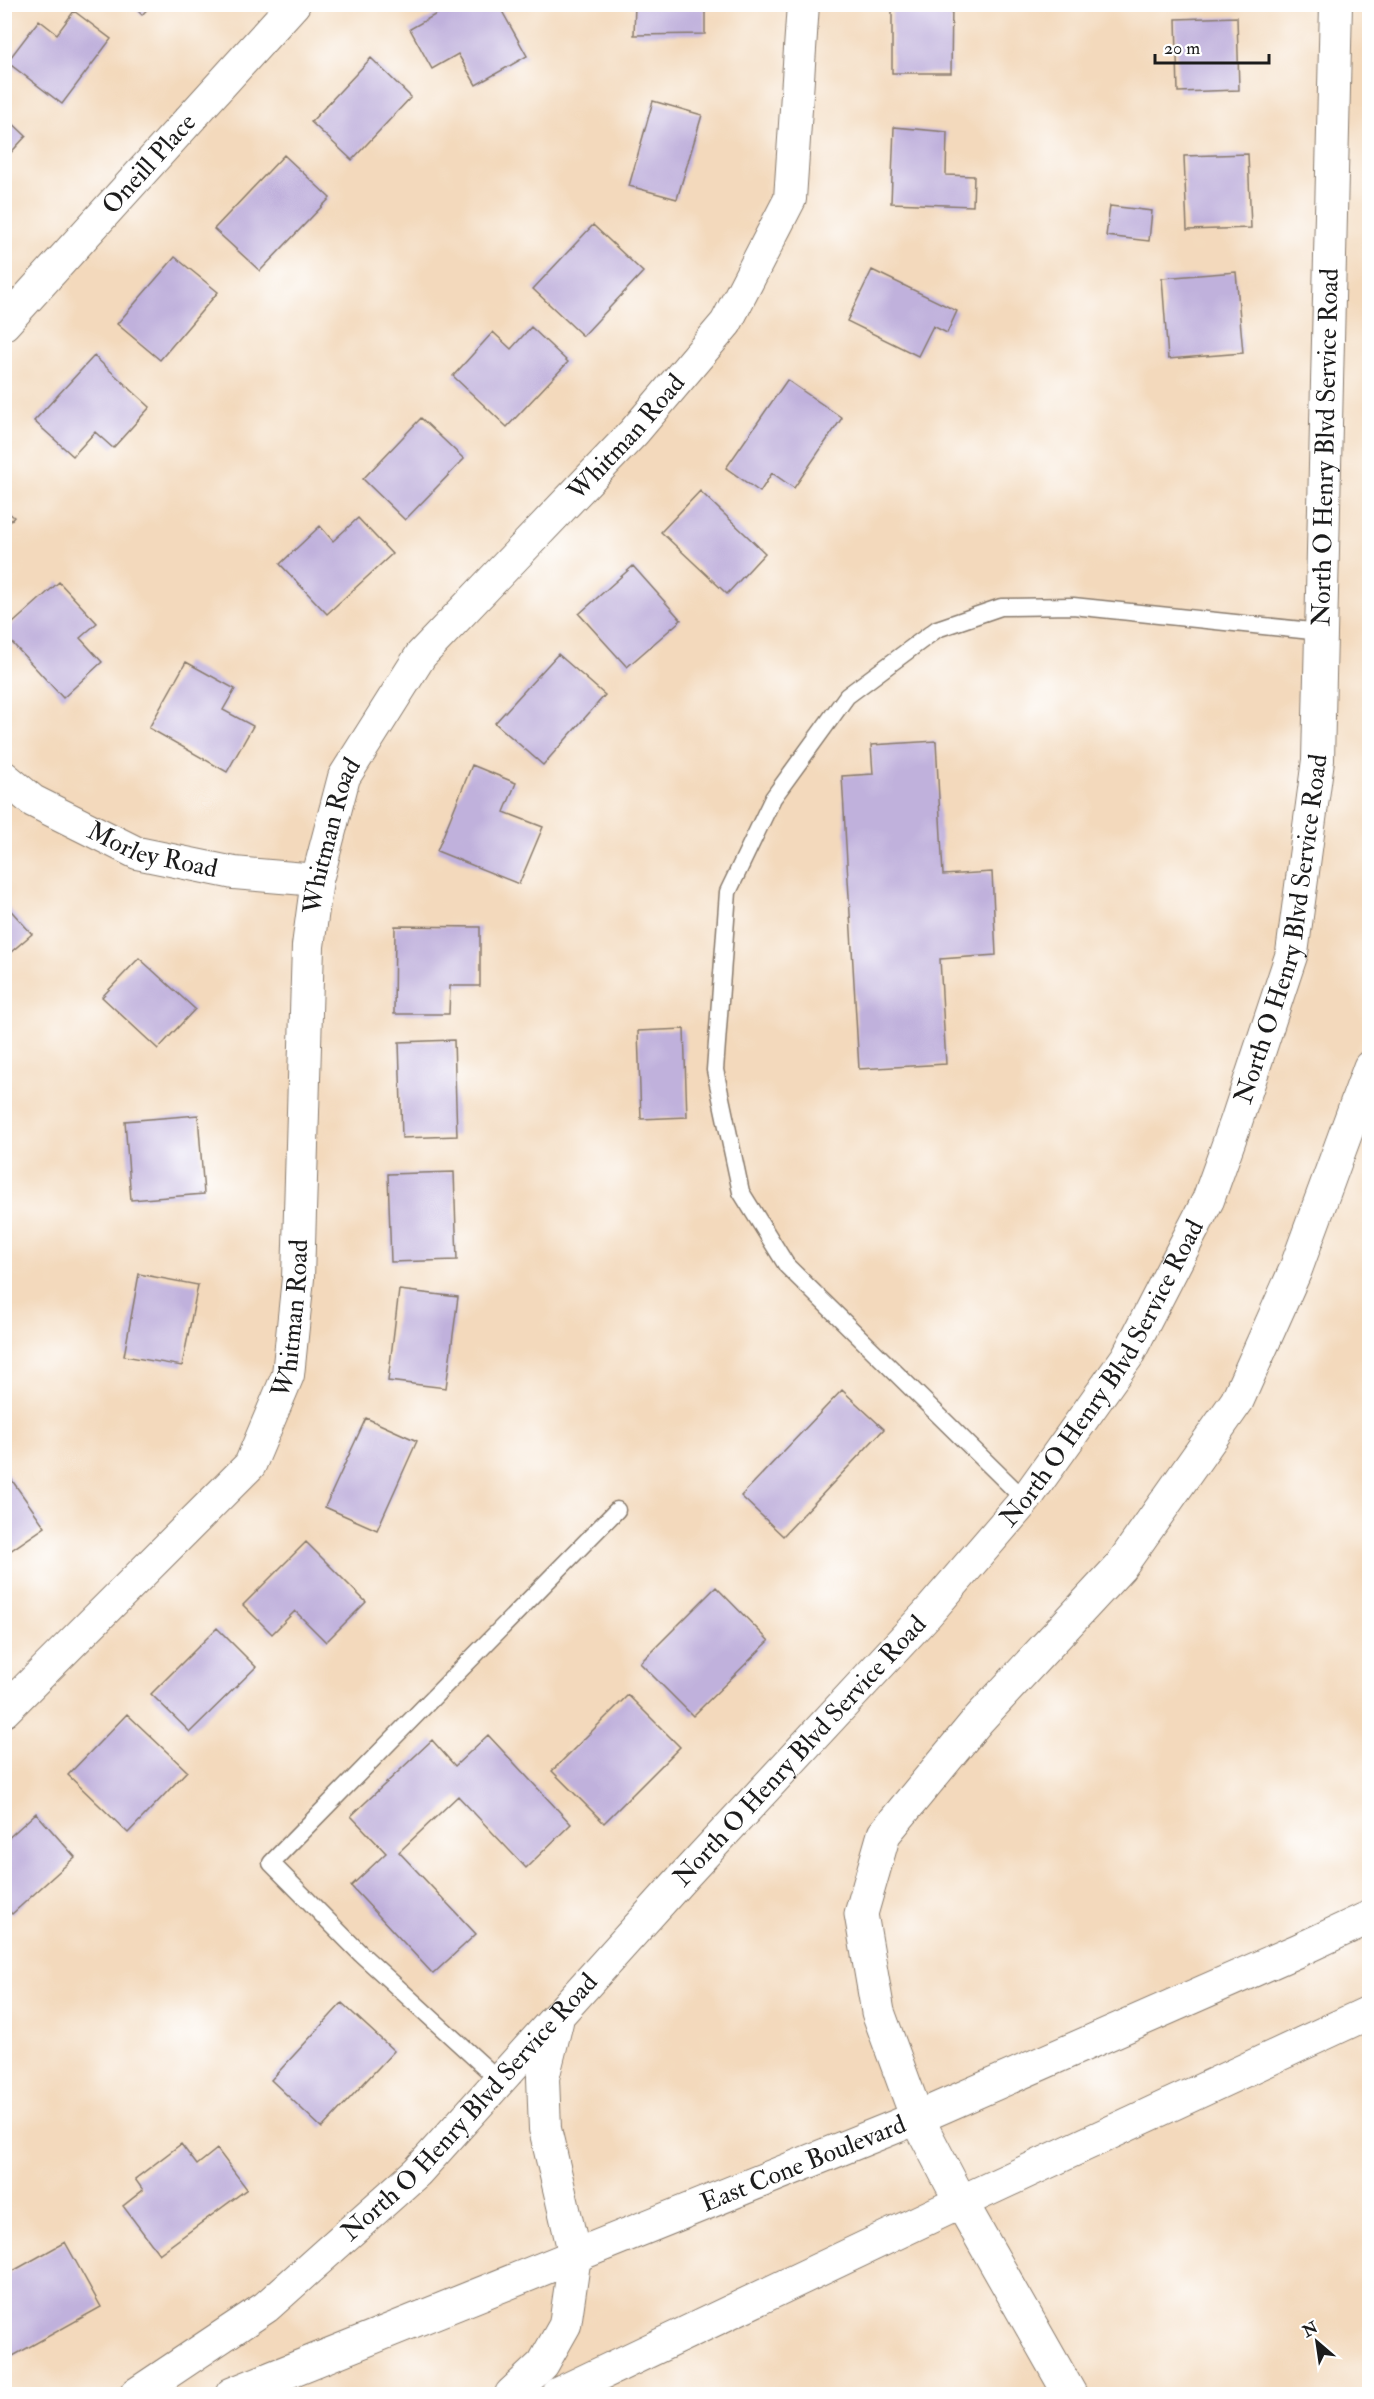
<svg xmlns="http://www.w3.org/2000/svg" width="1374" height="2399" font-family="'IM FELL Double Pica',serif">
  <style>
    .building { fill: #c0b1dc }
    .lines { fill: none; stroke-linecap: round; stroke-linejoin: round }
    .lane-casing { stroke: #887a6c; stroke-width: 19 }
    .street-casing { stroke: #887a6c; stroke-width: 34 }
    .primary-casing { stroke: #887a6c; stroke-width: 35 }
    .highway-casing { stroke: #887a6c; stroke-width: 35 }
    .lane { stroke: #fff; stroke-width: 16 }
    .street { stroke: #fff; stroke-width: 32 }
    .primary { stroke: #fff; stroke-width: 33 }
    .highway { stroke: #fff; stroke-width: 33 }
    .labels { text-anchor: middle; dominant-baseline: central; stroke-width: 5; stroke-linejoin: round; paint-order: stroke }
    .street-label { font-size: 26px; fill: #1c1c1c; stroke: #fff }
  </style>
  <rect width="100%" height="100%" fill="#fff"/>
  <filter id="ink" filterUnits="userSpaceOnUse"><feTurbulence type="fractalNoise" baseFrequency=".0167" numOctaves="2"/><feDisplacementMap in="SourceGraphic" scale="12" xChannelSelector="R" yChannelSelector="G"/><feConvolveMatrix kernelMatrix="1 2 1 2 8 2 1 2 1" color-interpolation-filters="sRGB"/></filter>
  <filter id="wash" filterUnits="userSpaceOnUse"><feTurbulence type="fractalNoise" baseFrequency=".008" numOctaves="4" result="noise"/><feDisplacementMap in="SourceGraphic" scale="24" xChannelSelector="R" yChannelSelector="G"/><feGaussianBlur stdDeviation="1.35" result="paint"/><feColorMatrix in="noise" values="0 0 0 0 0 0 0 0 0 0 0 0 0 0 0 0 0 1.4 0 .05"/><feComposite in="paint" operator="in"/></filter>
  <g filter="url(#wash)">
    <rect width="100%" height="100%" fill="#f3d9bc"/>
    <g id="blocks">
      <path class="building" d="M 131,4 L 152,4 L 142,15 Z
        M 454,4 L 498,4 L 527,56 L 476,85 L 458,54 L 432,69 L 410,29 Z
        M 635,4 L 705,4 L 705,34 L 634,35 Z
        M 892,4 L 952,4 L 951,73 L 892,73 Z
        M 74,11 L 111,39 L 62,104 L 7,62 L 39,20 L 57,34 Z
        M 1237,17 L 1239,90 L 1178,92 L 1176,19 Z
        M 371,58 L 411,97 L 352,160 L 311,122 Z
        M 653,101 L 702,115 L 677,199 L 629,186 Z
        M 5,116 L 26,136 L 5,159 Z
        M 894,127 L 947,132 L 946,175 L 974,176 L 973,206 L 891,203 Z
        M 1248,154 L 1251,228 L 1187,230 L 1184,156 Z
        M 284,155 L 330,198 L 260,271 L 214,229 Z
        M 1110,206 L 1152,211 L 1149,241 L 1106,236 Z
        M 593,225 L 643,272 L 583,336 L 533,289 Z
        M 175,257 L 218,292 L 160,360 L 117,324 Z
        M 872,270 L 957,311 L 947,333 L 933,326 L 918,356 L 847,321 Z
        M 1236,272 L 1243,353 L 1168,359 L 1162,278 Z
        M 531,327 L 568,362 L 507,427 L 453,376 L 493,332 L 511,349 Z
        M 94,356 L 150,407 L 113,448 L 95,432 L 73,456 L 34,421 Z
        M 787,380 L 842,418 L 794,488 L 772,473 L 760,492 L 726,468 Z
        M 421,418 L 464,459 L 405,520 L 363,479 Z
        M 700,491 L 765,553 L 727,594 L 661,532 Z
        M 4,509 L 14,517 L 4,529 Z
        M 358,518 L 392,554 L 327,614 L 280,564 L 320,526 L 333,541 Z
        M 633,566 L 681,620 L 627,667 L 579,614 Z
        M 59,582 L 97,623 L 80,638 L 102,662 L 63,698 L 4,634 L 4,631 Z
        M 558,654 L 605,695 L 543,765 L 495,723 Z
        M 186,662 L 235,689 L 223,710 L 253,726 L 227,772 L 149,728 Z
        M 936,741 L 943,875 L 992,872 L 996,955 L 940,959 L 946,1064 L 859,1069 L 842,776 L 873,774 L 871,745 Z
        M 472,765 L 516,783 L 504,812 L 543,827 L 519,884 L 437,851 Z
        M 4,903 L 32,934 L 4,958 Z
        M 395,926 L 480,927 L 480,986 L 450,986 L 449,1014 L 394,1014 Z
        M 139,958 L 195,1009 L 158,1049 L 102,997 Z
        M 684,1029 L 687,1117 L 641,1119 L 638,1031 Z
        M 454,1040 L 457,1136 L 402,1138 L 399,1042 Z
        M 198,1115 L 204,1194 L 131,1200 L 125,1121 Z
        M 454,1172 L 457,1260 L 391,1262 L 388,1174 Z
        M 139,1274 L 198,1285 L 182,1366 L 124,1356 Z
        M 399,1290 L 458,1297 L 446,1388 L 388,1381 Z
        M 842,1390 L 884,1429 L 783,1536 L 741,1496 Z
        M 366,1418 L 417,1441 L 377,1530 L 325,1507 Z
        M 4,1469 L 45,1527 L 4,1555 Z
        M 306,1542 L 366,1602 L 326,1642 L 295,1611 L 272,1634 L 243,1605 Z
        M 716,1587 L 769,1641 L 693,1716 L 640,1663 Z
        M 217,1628 L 256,1667 L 190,1732 L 151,1694 Z
        M 628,1695 L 680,1747 L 604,1823 L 552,1771 Z
        M 127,1714 L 187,1771 L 128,1833 L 68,1775 Z
        M 488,1735 L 571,1824 L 526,1868 L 458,1796 L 399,1852 L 476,1934 L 433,1974 L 351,1886 L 386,1853 L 351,1816 L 432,1740 L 455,1766 Z
        M 36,1813 L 75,1857 L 12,1914 L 4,1906 L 4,1842 Z
        M 342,2003 L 394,2051 L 322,2128 L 271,2080 Z
        M 181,2144 L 197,2165 L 217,2149 L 247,2189 L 159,2254 L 123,2206 L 143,2190 L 135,2179 Z
        M 65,2242 L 101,2307 L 4,2361 L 4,2276 Z"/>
    </g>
  </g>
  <g filter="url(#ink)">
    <use href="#blocks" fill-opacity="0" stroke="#887a6c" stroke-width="1.5"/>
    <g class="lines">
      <g class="lane-casing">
        <path id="lane" d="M 1025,1500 L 787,1266 L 741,1192 L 715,1070 L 728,892 L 773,798 L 847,696 L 937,629 L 1001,607 L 1073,606 L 1321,632
          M 500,2081 L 361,1954 L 271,1863 L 617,1510"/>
      </g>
      <g class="street-casing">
        <g id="street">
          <path id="s1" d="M 4,324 L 294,4"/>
          <path id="s2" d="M 4,777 L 33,801 L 137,853 L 234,873 L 317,880"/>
          <path id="s3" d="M 4,1711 L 250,1465 L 288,1375 L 298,1278 L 308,946 L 317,880 L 344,777 L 421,655 L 634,432 L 726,323 L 790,199 L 803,4"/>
          <path id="s4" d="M 136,2394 L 266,2307 L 417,2172 L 684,1876 L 927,1614 L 1025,1500 L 1127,1357 L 1208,1200 L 1236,1122 L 1292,953 L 1318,760 L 1336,4"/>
          <path d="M 511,2394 L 543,2364 L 565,2325 L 575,2256 L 545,2129 L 543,2078 L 557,2022"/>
        </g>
      </g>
      <g class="primary-casing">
        <g id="primary">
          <path id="s5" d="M 232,2394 L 917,2118 L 1299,1950 L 1370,1917"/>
          <path d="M 558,2394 L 961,2202 L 1370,2012"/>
        </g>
      </g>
      <g class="highway-casing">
        <path id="highway" d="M 1070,2394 L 961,2202 L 917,2118 L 878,2012 L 861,1914 L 884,1834 L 978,1720 L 1120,1567 L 1237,1401 L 1295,1271 L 1370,1067"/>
      </g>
      <use href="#lane" class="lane"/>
      <use href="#street" class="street"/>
      <use href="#primary" class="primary"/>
      <use href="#highway" class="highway"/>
    </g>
  </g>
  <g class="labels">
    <g class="street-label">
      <text stroke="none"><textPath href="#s1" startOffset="216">Oneill Place</textPath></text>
      <text stroke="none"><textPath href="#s3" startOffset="1492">Whitman Road</textPath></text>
      <text stroke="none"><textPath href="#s4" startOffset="2386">North O Henry Blvd Service Road</textPath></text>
      <text stroke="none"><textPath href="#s3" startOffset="988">Whitman Road</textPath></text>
      <text stroke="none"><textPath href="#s2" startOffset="168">Morley Road</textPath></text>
      <text stroke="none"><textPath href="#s4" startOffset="1900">North O Henry Blvd Service Road</textPath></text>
      <text stroke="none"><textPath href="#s3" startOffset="502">Whitman Road</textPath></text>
      <text stroke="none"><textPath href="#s4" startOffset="1414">North O Henry Blvd Service Road</textPath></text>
      <text stroke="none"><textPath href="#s4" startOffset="928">North O Henry Blvd Service Road</textPath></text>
      <text stroke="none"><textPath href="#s4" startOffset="442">North O Henry Blvd Service Road</textPath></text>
      <text stroke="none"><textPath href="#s5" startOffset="616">East Cone Boulevard</textPath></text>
    </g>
  </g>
  <rect width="1374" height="2399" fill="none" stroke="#fff" stroke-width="24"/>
  <g transform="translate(1317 2342) rotate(331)" stroke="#ffffff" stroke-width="4.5" paint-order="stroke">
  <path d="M0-4.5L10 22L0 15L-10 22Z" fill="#1c1c1c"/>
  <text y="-9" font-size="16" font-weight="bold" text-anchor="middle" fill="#1c1c1c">N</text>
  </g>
  <path d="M1155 54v9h114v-9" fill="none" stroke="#1c1c1c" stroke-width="3"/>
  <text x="1164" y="54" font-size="18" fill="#1c1c1c" stroke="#ffffff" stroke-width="4.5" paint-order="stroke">20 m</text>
</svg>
